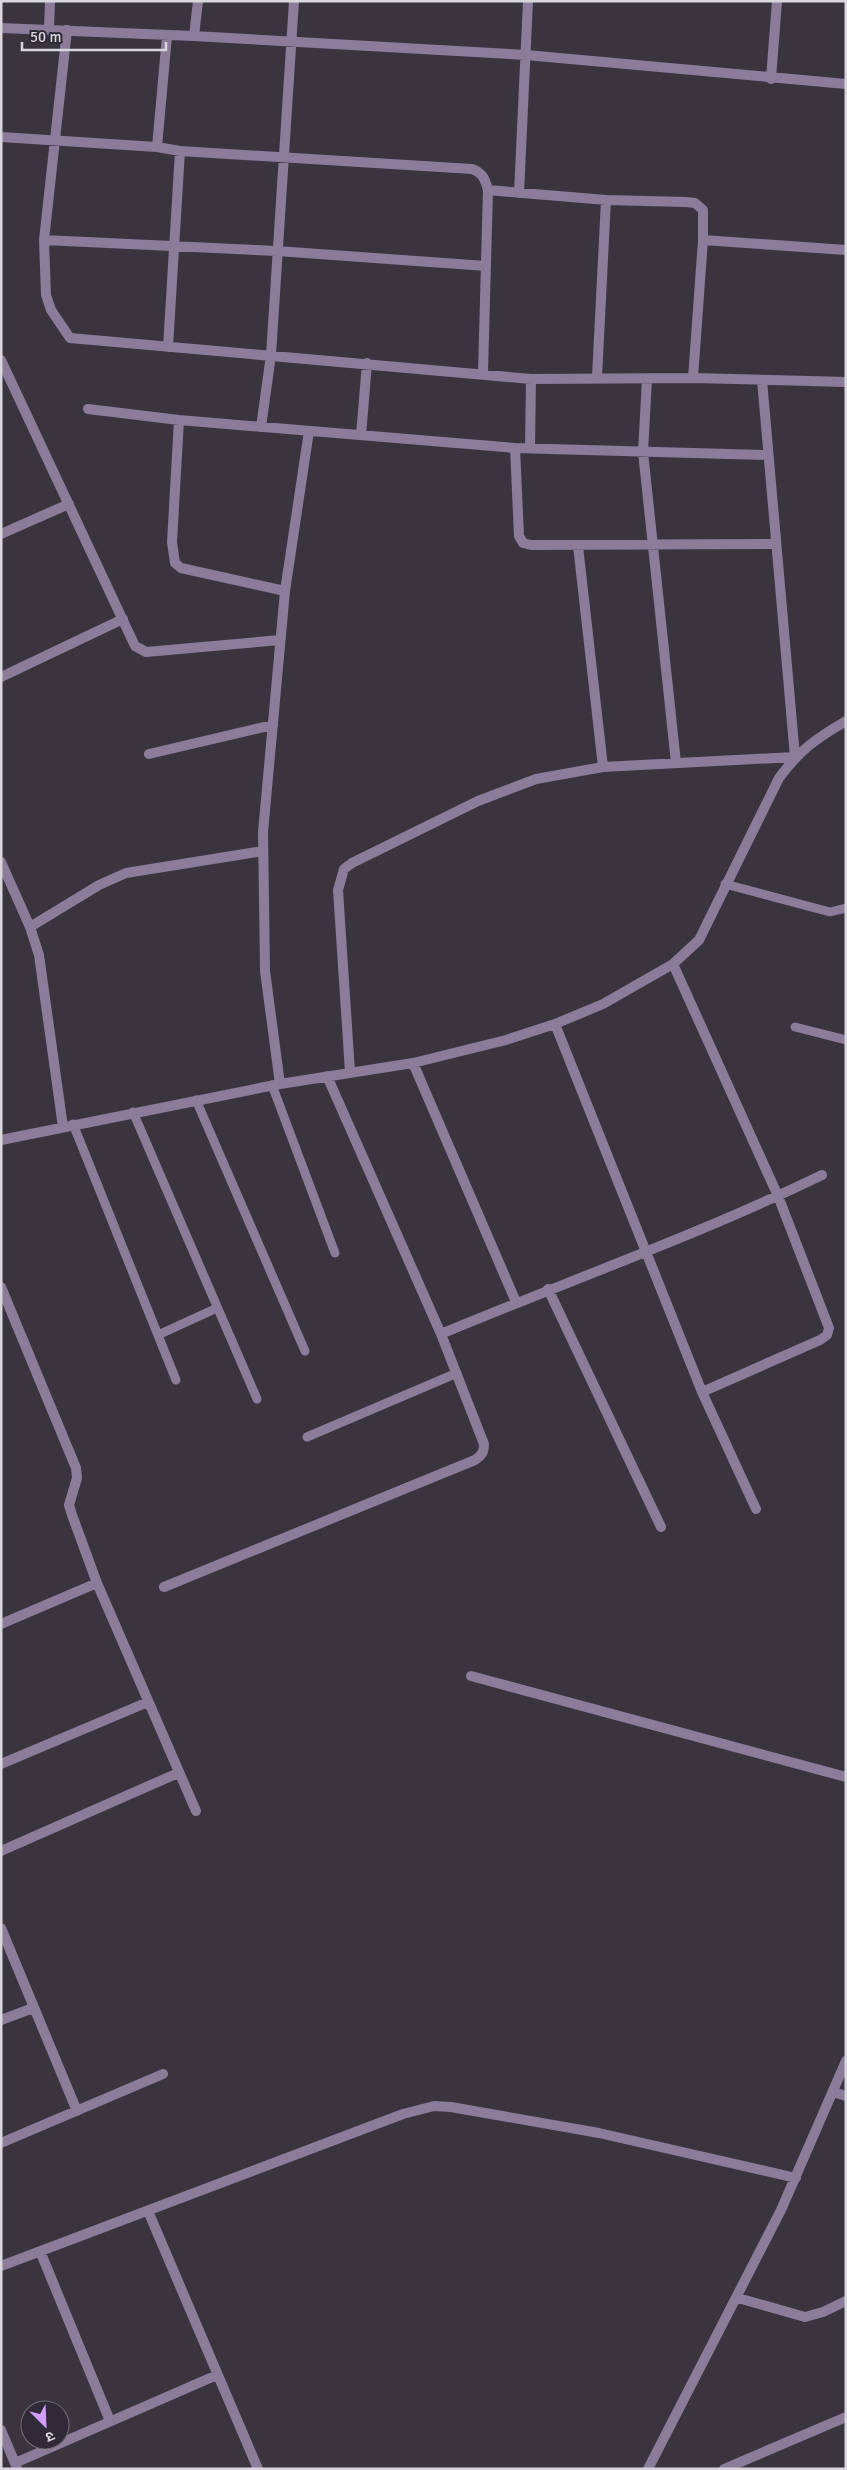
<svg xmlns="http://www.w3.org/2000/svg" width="847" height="2470" font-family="Signika,'Noto Sans Devanagari',sans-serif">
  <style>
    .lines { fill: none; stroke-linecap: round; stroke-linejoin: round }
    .service { stroke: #8b7c9a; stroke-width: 9 }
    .minor { stroke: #8b7c9a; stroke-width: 10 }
  </style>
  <rect width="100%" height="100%" fill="#3a343f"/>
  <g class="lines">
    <path class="service" d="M 725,884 L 830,912 L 846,908
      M 795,1027 L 846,1040
      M 272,1085 L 335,1253
      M 196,1100 L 305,1351
      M 133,1112 L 257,1399
      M 73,1124 L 176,1380
      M 158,1335 L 217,1308
      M 307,1437 L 457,1373"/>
    <path class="minor" d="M 1,28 L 194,36 L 526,55 L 846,84
      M 49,29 L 50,1
      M 67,30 L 44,240 L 46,295 L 51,310 L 70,338 L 531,379 L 693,378 L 846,382
      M 194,36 L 198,1
      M 771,79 L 777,1
      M 1,137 L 157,147 L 180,151 L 472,169 C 483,173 485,179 488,190 L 483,373
      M 157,147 L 167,36
      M 488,190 L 606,200 L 686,202 L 695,203 L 703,210 L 703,240 L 693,378
      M 519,193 L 528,1
      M 44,240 L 277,251 L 486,266
      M 703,240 L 846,250
      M 168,347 L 180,151
      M 1,360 L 135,646 L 146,652 L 280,640
      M 597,377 L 606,200
      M 647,379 L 643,452 L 676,763
      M 88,409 L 179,420 L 515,448 L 519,536 L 523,543 L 531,545 L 776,544
      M 179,420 L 172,542 L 175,563 L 181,568 L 285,591
      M 261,427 L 271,355 L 294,1
      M 361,435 L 367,363
      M 530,447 L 531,379
      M 515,448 L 767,455
      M 1,534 L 69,504
      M 578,546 L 603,767
      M 1,677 L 123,619
      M 149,754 L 273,725
      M 1,862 L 30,927 L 39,955 L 63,1127
      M 30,927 L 99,885 L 126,873 L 263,851
      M 673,964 L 778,1196 L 829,1328 L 827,1335 L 820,1340 L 702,1392
      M 555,1024 L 702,1392 L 756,1509
      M 413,1063 L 516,1302
      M 350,1072 L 338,890 L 344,869 L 352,863 L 478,801 L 536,779 L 603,767 L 795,757 L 762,380
      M 280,1084 L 265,971 L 263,832 L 285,591 L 309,431
      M 1,1140 L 280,1084 L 413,1063 L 506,1040 L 555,1024 L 603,1004 L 673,964 L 699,940 L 779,778 C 800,750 815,739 846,721
      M 1,1287 L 76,1468 L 77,1478 L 69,1505 L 72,1515 L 97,1583 L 196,1811
      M 548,1289 L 661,1527
      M 441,1334 C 568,1281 698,1235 822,1175
      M 164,1587 L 475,1460 C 482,1455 484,1452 484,1444 L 441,1334 L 327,1076
      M 1,1624 L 97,1583
      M 471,1676 L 846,1777
      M 1,1764 L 148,1702
      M 1,1851 L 178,1773
      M 1,1928 L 77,2111
      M 1,2020 L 33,2008
      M 833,2092 L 846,2096
      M 1,2143 L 163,2074
      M 148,2211 L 258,2469
      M 40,2251 L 110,2421
      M 1,2266 L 403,2114 L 434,2106 L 451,2107 L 599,2133 L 796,2178
      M 738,2298 L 805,2317 L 823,2312 L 846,2301
      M 1,2430 L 17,2468
      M 15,2463 L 217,2375
      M 648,2469 L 781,2210 L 846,2061
      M 724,2469 L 846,2417"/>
  </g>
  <rect width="847" height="2470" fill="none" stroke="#dad6de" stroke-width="5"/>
  <g transform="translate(45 2425) rotate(156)"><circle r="24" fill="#2f2a35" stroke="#736f79"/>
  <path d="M0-4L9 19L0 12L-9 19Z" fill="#d19dfe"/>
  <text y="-8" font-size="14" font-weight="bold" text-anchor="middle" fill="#dad6de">उ</text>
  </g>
  <path d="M22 42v8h144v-8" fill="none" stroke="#dad6de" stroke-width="2.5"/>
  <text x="30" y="42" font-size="15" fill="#dad6de" stroke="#2f2a35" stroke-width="4" paint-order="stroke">50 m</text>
</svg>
